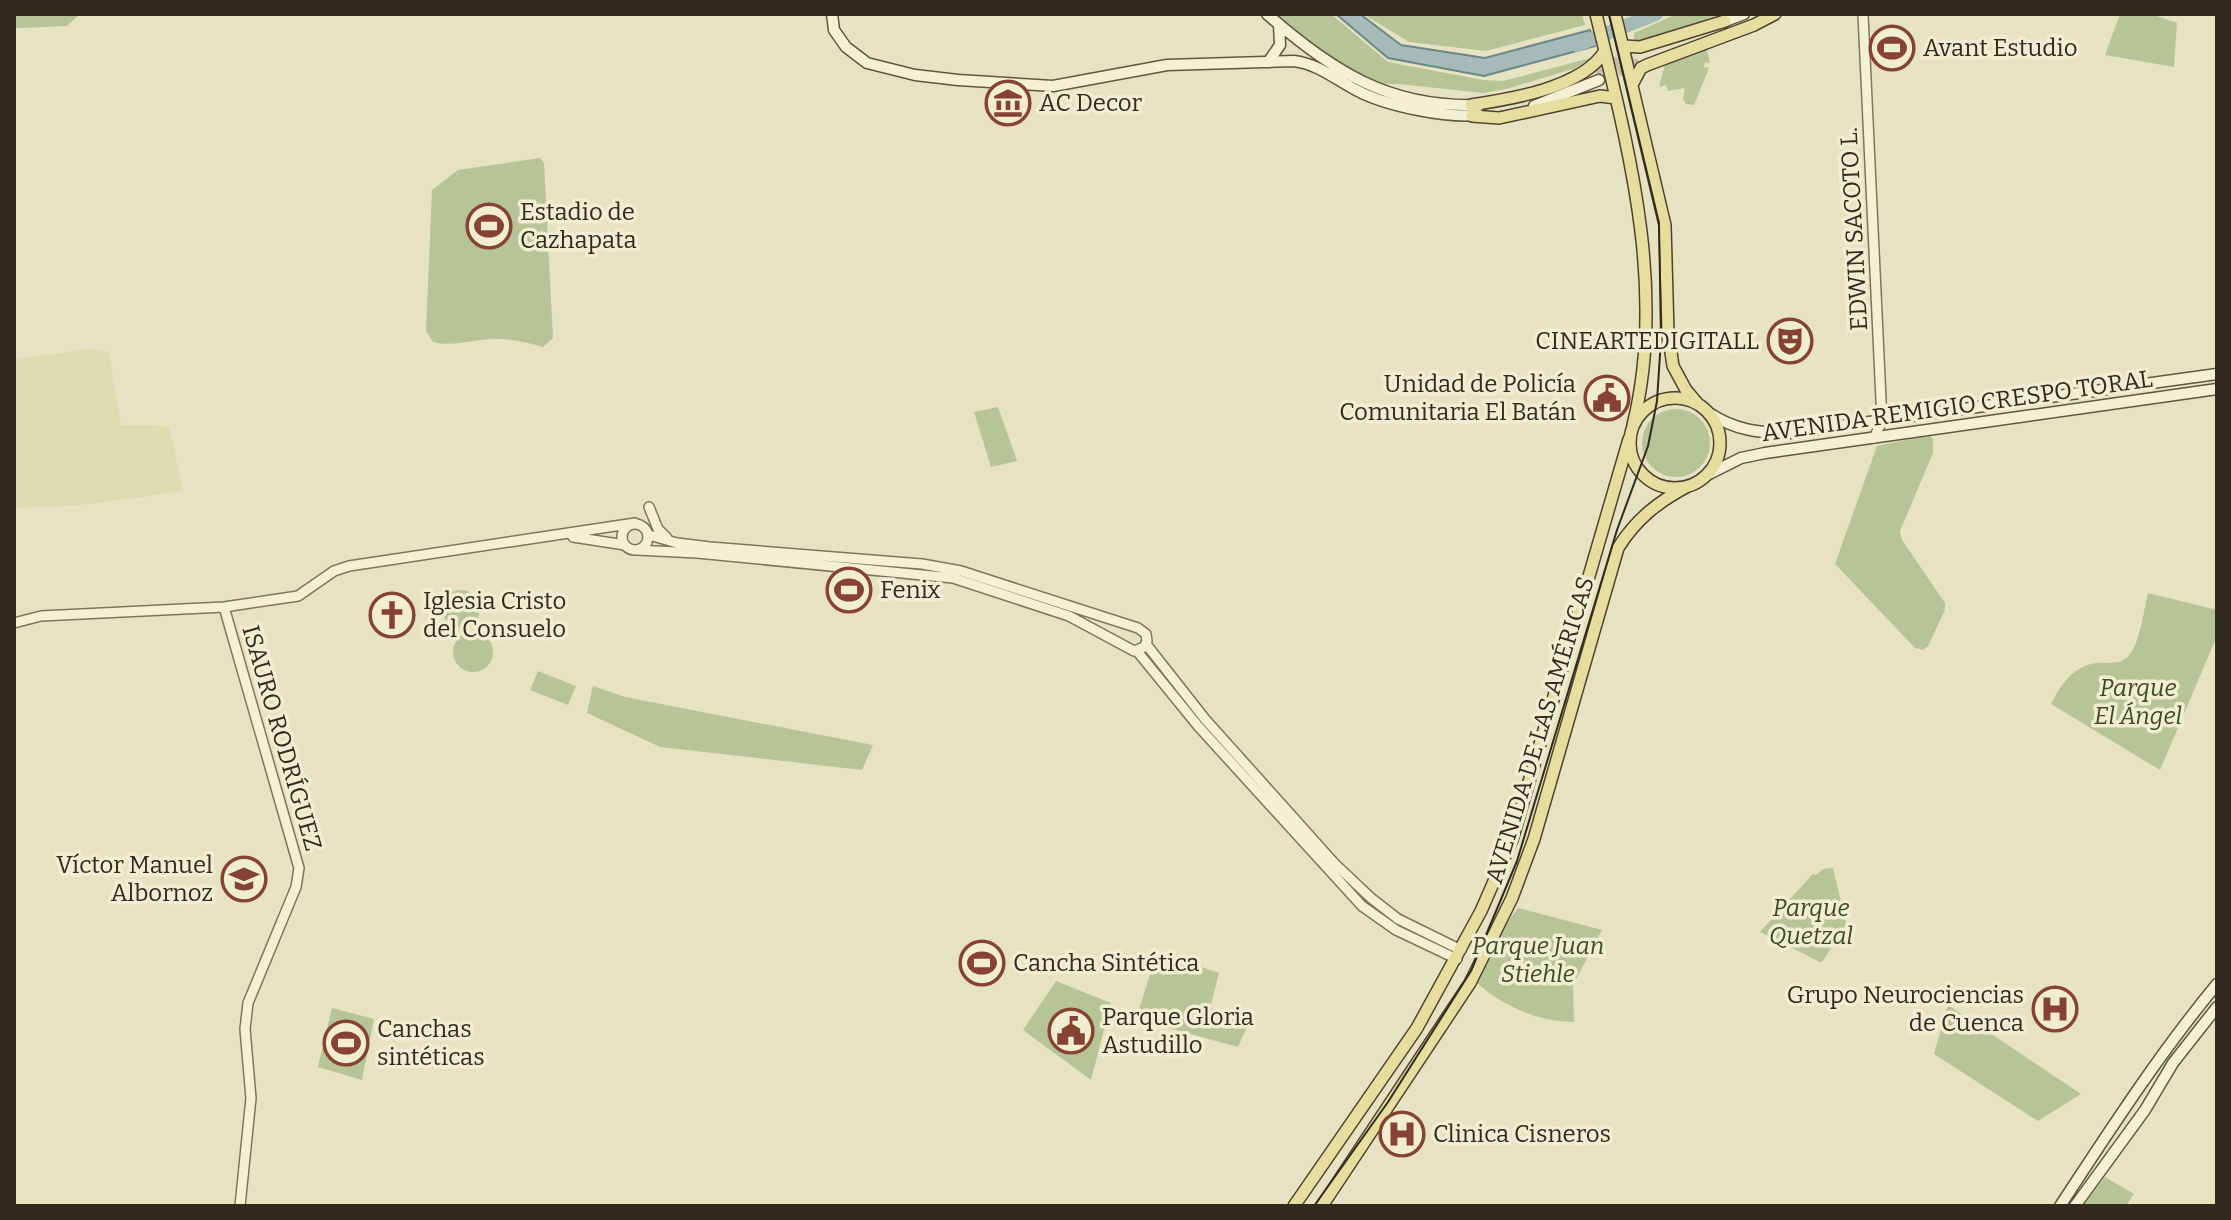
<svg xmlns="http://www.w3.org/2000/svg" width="2231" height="1220" font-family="Bitter,serif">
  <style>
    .farmland { fill: #dbdcb1 }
    .green { fill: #b7c498 }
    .water { fill: #a4bbb8; stroke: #6c8785; stroke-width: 2 }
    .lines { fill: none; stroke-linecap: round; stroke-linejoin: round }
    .river { stroke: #a4bbb8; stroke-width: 14 }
    .secondary-tunnel { stroke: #c3bea1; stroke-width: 10; stroke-dasharray: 10 5; stroke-linecap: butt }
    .tertiary-casing { stroke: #7f755c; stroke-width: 12 }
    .secondary-casing { stroke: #61563f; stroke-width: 13 }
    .primary-casing { stroke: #4d432f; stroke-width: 14 }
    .tertiary { stroke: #f4f0d4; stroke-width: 9 }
    .secondary { stroke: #f4f0d4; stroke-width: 10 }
    .primary { stroke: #e7dd9e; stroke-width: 11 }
    .tram { stroke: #312a1e; stroke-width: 2 }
    .labels { text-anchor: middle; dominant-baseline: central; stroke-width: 7; stroke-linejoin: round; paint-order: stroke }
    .poi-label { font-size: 24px; fill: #312a1e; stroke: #f0edd1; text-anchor: start }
    .street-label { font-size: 24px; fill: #312a1e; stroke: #f0edd1 }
    .park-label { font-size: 24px; font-style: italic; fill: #3b4b27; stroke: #f0edd1 }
  </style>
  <rect width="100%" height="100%" fill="#e7e3c2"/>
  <path class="farmland" d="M 93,349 L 109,353 L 121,425 L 169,426 L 183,491 L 81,505 L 14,508 L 14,359 Z"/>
  <path class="green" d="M 14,14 L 80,14 L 67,26 L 19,28 L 14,28 Z
    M 1277,14 L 1331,14 L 1388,62 L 1483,80 L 1503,81 L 1594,57 L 1573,69 L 1506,89 L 1483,93 L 1399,84 L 1374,84 L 1300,36 Z
    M 1363,14 L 1582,14 L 1585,25 L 1486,51 L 1409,42 Z
    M 1677,14 L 1722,14 L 1634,44 L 1634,33 Z
    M 2120,14 L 2151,14 L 2177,23 L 2174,67 L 2105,55 Z
    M 1706,46 L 1710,63 L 1705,62 L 1704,67 L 1709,68 L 1694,105 L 1686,104 L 1683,99 L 1685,88 L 1668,91 L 1666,85 L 1659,87 L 1665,64 Z
    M 540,158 L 544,163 L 553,338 L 543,347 C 526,342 509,338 491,339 C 472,340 451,347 433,342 L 426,331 L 432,190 L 458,170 Z
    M 998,407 L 1017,461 L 991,467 L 974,412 Z
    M1642 443a34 34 0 1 1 68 0a34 34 0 1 1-68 0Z
    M 1929,435 L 1933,439 L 1933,453 L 1900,531 L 1902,540 L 1945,603 L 1945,610 L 1928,646 L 1923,650 L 1915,648 L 1835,564 L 1877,446 Z
    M442 609a19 19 0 1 1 38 0a19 19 0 1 1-38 0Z
    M 2148,593 L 2217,610 L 2217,636 L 2160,770 L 2051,704 C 2060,686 2073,666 2096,663 C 2109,662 2121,666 2130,654 C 2140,642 2144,609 2148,593 Z
    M453 652a20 20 0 1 1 40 0a20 20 0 1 1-40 0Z
    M 538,671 L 576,686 L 568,705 L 530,690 Z
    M 593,686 L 625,697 L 873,745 L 862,770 L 660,747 L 587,713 Z
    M 1833,868 L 1846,924 L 1823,961 L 1820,962 L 1760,932 L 1813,874 L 1816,875 L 1823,869 Z
    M 1518,908 L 1602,930 L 1573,985 L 1574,1022 C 1539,1022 1503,1006 1477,983 L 1507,923 Z
    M 1157,952 L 1219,973 L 1210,1008 L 1249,1022 L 1238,1047 L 1136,1019 Z
    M 1056,981 L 1111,1003 L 1091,1080 L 1023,1030 Z
    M 1948,1005 L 2081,1094 L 2038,1121 L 1934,1054 Z
    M 332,1008 L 374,1019 L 362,1080 L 318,1067 Z
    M 2105,1177 L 2134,1194 L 2126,1206 L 2083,1206 Z"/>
  <path class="water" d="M 1336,14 L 1360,14 L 1401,45 L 1485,58 L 1590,30 L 1595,46 L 1484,76 L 1388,58 Z"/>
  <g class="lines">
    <path class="river" d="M 1577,45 L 1656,14"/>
    <path class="secondary-tunnel" d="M 1595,70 L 1636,54
      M 1604,77 L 1639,63"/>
    <g class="tertiary-casing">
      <path id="tertiary" d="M 1863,14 L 1882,421 L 1874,438
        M 649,507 L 658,529 L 667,538
        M622 537a13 13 0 1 1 26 0a13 13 0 1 1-26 0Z
        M 573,537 L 625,545
        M 637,550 L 697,553 L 953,578 L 1069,616 L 1134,651 L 1144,647 L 1147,641 L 1146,634 L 1138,628 L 961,571 L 922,564 L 710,547 L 677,543 L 649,535
        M 224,607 L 299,868 L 296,887 L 248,1003 L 245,1029 L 251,1098 L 240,1206
        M 14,623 L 41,616 L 224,607 L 298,596 L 334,571 L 349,566 L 635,523
        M 1146,644 L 1205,719 L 1334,863 L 1371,898 L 1398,919 L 1461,950
        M 1137,651 L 1198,726 L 1362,906 L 1396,930 L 1457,959"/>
    </g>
    <g class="secondary-casing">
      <path id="secondary" d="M 832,14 L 834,30 L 846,47 L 867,63 L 915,75 L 958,80 L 1053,86 L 1167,65 L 1294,61 C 1318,64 1335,79 1356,90 C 1386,106 1445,118 1479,115
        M 1267,14 C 1332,71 1389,108 1479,105
        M 1720,23 L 1744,14
        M 1269,61 L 1280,45 L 1279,24
        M 1534,106 L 1599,80
        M 1709,413 C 1735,430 1758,433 1789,433 L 2217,374
        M 1707,475 L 1741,458 L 1765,453 L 2217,389
        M 2060,1206 C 2110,1130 2159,1054 2217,984
        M 2075,1206 L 2145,1110 L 2173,1063 L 2217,1007"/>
    </g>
    <g class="primary-casing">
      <path id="primary" d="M 1596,14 C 1628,147 1667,288 1633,425
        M 1615,14 L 1665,225 L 1668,332 L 1673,366 L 1686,390 L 1698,404
        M 1624,46 L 1640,47 L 1725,21
        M 1633,83 L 1641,68 L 1647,65 L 1754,25 L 1775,14
        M 1471,105 C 1511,99 1582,88 1605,51
        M 1472,116 L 1499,118 L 1600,96 L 1616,98
        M1630 443a45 45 0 1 1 90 0a45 45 0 1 1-90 0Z
        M 1294,1206 L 1417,1028 L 1481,911 L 1512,840 L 1629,439
        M 1322,1206 L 1470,983 L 1512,898 L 1534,839 L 1618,548 C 1636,519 1658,502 1688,486"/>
    </g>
    <use href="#tertiary" class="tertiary"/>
    <use href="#secondary" class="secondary"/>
    <use href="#primary" class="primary"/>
    <path class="tram" d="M 1314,1206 L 1388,1102 L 1471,971 L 1517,861 L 1617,530 L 1648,446 L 1657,401 L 1661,339 L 1659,223 L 1609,14"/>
  </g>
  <defs>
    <g id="stadium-ring" transform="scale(2.3)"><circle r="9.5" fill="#f0edd1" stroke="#864233" stroke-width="1.5"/><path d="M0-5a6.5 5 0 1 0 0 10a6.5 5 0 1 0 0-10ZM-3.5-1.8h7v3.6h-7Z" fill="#864233"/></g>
    <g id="museum-ring" transform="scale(2.3)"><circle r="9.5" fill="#f0edd1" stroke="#864233" stroke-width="1.5"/><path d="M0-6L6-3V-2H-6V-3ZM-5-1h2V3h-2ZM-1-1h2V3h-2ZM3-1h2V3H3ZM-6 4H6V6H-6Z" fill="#864233"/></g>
    <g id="theatre-ring" transform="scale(2.3)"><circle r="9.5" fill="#f0edd1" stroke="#864233" stroke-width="1.5"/><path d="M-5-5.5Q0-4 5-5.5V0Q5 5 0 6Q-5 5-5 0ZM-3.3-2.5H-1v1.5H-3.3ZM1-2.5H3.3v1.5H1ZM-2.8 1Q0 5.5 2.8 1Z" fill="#864233"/></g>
    <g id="civic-ring" transform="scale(2.3)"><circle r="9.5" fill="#f0edd1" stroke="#864233" stroke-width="1.5"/><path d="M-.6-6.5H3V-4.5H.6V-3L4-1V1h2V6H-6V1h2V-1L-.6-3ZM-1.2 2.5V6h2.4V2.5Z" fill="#864233"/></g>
    <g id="church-ring" transform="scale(2.3)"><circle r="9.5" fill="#f0edd1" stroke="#864233" stroke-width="1.5"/><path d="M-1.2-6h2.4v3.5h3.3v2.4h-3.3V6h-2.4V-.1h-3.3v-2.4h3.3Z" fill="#864233"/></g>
    <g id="school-ring" transform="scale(2.3)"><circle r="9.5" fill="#f0edd1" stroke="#864233" stroke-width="1.5"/><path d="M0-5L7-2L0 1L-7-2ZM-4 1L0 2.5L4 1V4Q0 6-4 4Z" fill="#864233"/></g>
    <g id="hospital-ring" transform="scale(2.3)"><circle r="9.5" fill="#f0edd1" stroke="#864233" stroke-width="1.5"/><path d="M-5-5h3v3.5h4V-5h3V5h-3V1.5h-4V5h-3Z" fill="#864233"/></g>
  </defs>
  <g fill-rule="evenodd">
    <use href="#stadium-ring" x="1892" y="48"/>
    <use href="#museum-ring" x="1008" y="103"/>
    <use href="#stadium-ring" x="489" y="226"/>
    <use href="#theatre-ring" x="1790" y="341"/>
    <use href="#civic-ring" x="1607" y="398"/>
    <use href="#stadium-ring" x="849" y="590"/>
    <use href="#church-ring" x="392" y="615"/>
    <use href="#school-ring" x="244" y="879"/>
    <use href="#stadium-ring" x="982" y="963"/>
    <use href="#hospital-ring" x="2055" y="1009"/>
    <use href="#civic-ring" x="1071" y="1031"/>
    <use href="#stadium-ring" x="346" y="1043"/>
    <use href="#hospital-ring" x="1402" y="1134"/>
  </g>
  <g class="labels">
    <g class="poi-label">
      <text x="1923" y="48">Avant Estudio</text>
      <text x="1039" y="103">AC Decor</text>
      <text x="520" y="212">Estadio de<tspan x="520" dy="28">Cazhapata</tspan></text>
      <text x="1759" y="341" text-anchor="end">CINEARTEDIGITALL</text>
      <text x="1576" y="384" text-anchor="end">Unidad de Policía<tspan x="1576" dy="28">Comunitaria El Batán</tspan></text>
      <text x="880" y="590">Fenix</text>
      <text x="423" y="601">Iglesia Cristo<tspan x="423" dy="28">del Consuelo</tspan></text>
      <text x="213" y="865" text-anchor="end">Víctor Manuel<tspan x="213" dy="28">Albornoz</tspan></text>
      <text x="1013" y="963">Cancha Sintética</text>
      <text x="2024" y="995" text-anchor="end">Grupo Neurociencias<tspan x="2024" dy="28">de Cuenca</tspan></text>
      <text x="1102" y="1017">Parque Gloria<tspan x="1102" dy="28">Astudillo</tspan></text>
      <text x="377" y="1029">Canchas<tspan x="377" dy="28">sintéticas</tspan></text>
      <text x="1433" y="1134">Clinica Cisneros</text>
    </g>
    <g class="street-label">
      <text transform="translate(1854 229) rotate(-93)">EDWIN SACOTO L.</text>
      <text transform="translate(1957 406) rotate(-8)">AVENIDA REMIGIO CRESPO TORAL</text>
      <text transform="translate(1540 730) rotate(-73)">AVENIDA DE LAS AMÉRICAS</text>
      <text transform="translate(282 738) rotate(74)">ISAURO RODRÍGUEZ</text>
    </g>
    <g class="park-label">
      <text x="2138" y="688">Parque<tspan x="2138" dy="28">El Ángel</tspan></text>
      <text x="1811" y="908">Parque<tspan x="1811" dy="28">Quetzal</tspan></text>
      <text x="1538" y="946">Parque Juan<tspan x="1538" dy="28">Stiehle</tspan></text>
    </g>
  </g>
  <rect width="2231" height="1220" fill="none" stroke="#312a1e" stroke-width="32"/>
</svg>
